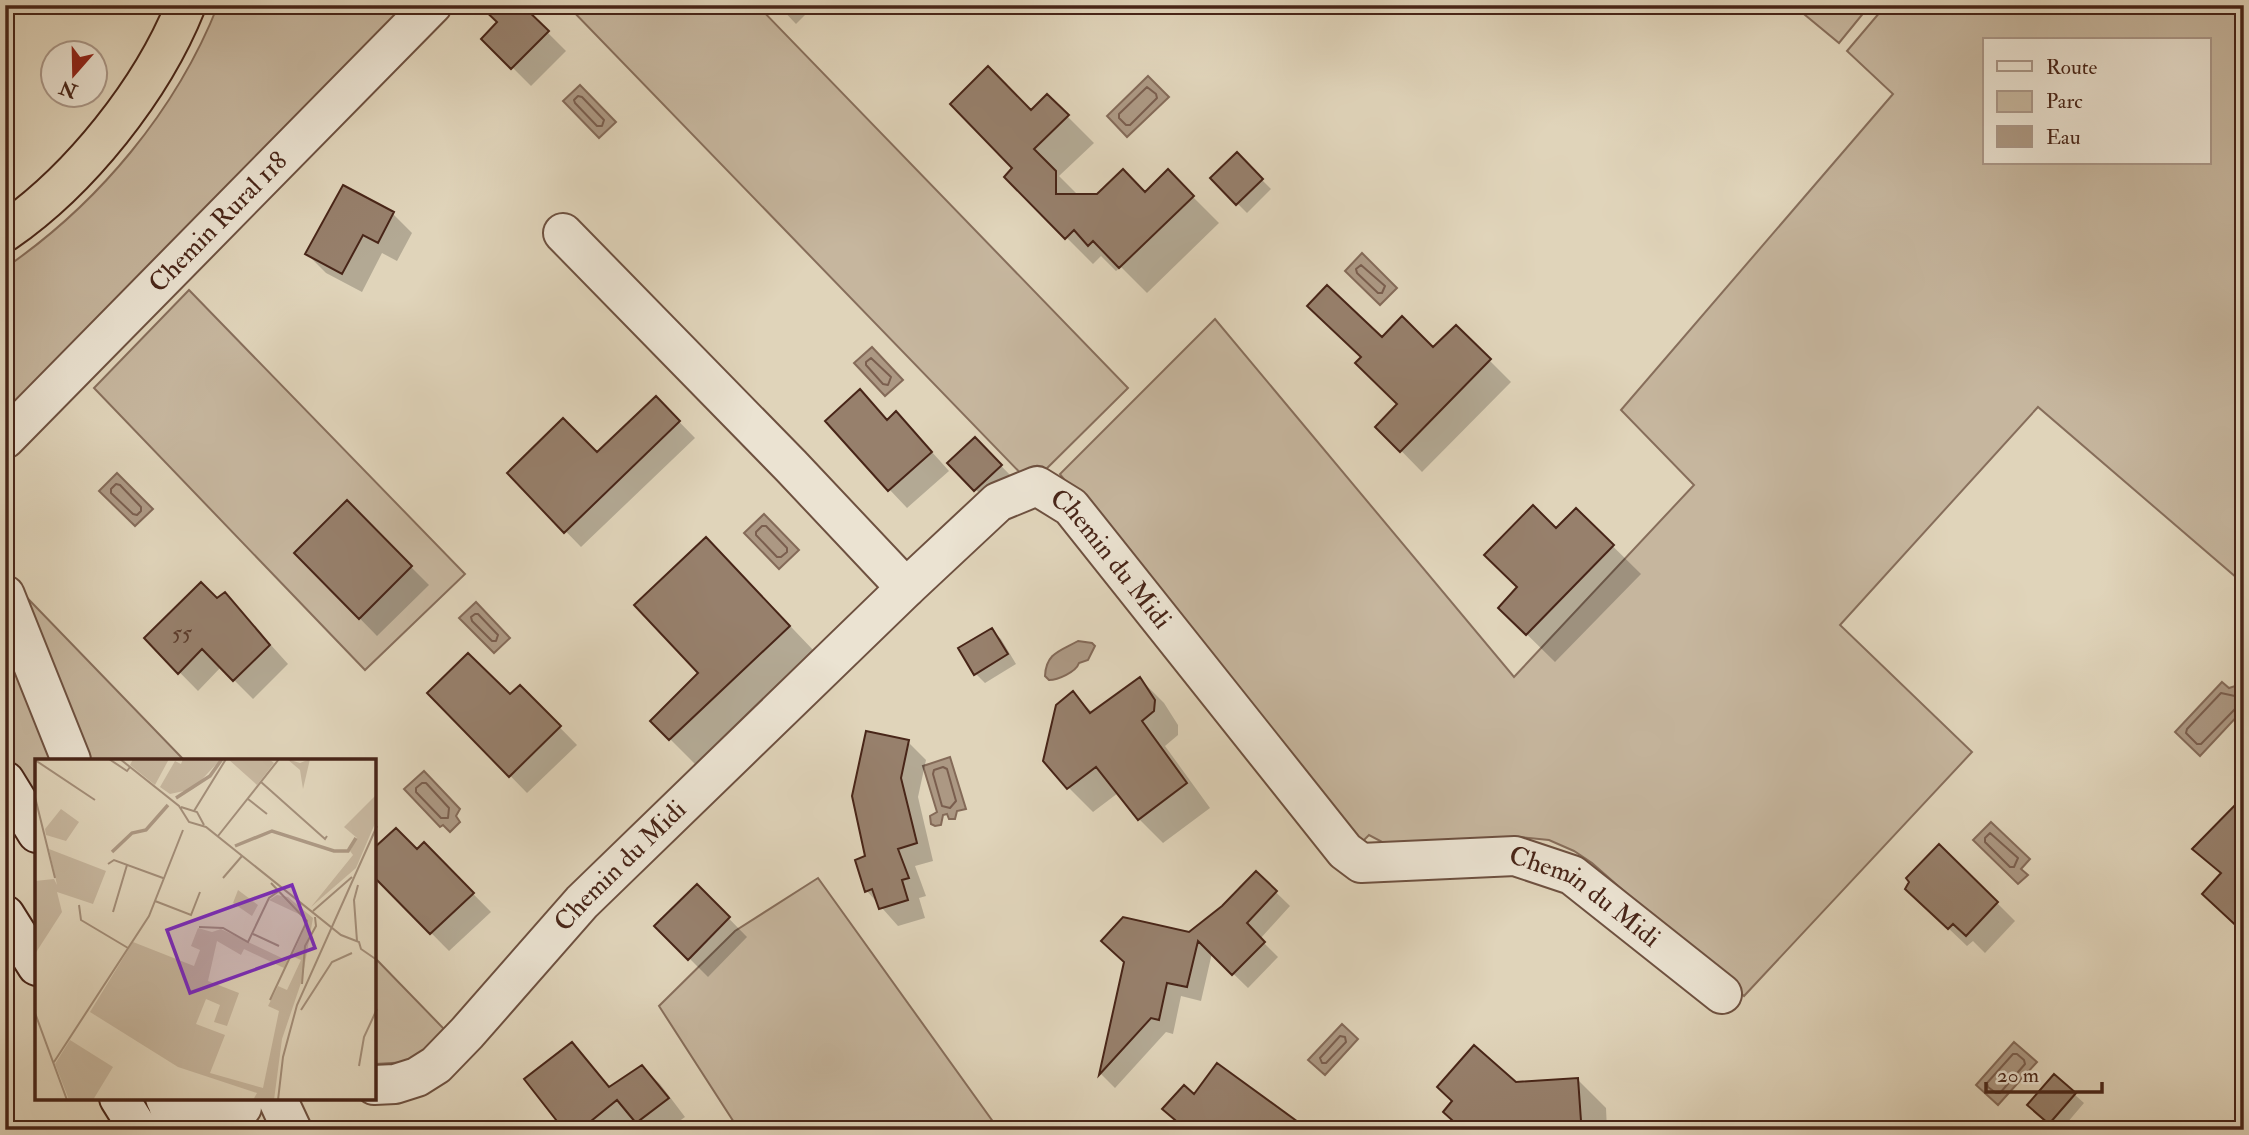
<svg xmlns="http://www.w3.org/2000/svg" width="2249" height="1135" font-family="'IM FELL Double Pica',serif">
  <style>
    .green { fill: #c6b69e; stroke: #876e5b; stroke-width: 2; fill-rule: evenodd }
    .water { fill: #ac9883; stroke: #846a58; stroke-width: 2 }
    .shadow { fill: #0003 }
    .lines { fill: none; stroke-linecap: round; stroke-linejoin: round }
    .shore { stroke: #7a5e4e; stroke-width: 2 }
    .building { fill: #97806c; stroke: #482518; stroke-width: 2 }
    .minor-casing { stroke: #6e5140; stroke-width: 42 }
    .secondary-casing { stroke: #482518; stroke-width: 42 }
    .trunk-casing { stroke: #482518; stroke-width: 42 }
    .minor { stroke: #ebe3d2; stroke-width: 38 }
    .secondary { stroke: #ebe3d2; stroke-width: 38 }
    .trunk { stroke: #e0d4ba; stroke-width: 38 }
    .labels { text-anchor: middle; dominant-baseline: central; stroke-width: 7; stroke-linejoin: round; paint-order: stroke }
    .number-label { font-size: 23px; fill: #5c3c2d }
    .street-label { font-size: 26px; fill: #482518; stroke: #ebe3d2 }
    .inset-river { fill: none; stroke: #ac9883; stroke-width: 3.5 }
    .inset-road { fill: none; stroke: #a38e79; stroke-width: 2 }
    .view { fill: #7b2cbf; fill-opacity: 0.15; stroke: #7b2cbf; stroke-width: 3.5 }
    .inset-edge { fill: none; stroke: #482518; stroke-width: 3.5 }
  </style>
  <rect width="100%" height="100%" fill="#e0d4ba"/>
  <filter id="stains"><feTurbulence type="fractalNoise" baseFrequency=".00286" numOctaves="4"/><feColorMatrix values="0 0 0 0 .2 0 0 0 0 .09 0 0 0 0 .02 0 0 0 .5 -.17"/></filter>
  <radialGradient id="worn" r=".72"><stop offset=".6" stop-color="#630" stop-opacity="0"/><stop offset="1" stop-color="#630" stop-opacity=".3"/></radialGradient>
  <path class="green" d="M 218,5 L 407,5 L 5,424 L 5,268 C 98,204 176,111 218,5 Z
    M 567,5 L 757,5 L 1128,388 L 1031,484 Z
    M 1793,5 L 1870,5 L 1839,43 Z
    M 1886,5 L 2244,5 L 2244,584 L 2038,407 L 1840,625 L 1972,752 L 1744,996 L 1592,863 L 1574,851 L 1549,840 L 1520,837 L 1384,843 L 1369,835 L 1354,850 L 1060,474 L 1215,319 L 1514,677 L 1694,485 L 1621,410 L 1893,94 L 1847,51 ZM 1985,40 L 2209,40 L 2209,163 L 1985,163 Z
    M 189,290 L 465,574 L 365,670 L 94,388 Z
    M 7,577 L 184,760 L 82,760 Z
    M 5,611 L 60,760 L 37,760 L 37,809 L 5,758 Z
    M 818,878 L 999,1130 L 739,1130 L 659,1006 L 735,931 Z
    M 375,958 L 444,1029 L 431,1045 L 409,1062 L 375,1064 Z"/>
  <path class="water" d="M 1148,76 L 1169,97 L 1127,137 L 1107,116 Z
    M 580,85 L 616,122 L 599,138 L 563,101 Z
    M 1362,253 L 1397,288 L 1380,305 L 1345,271 Z
    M 872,347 L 903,380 L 885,396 L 854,363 Z
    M 117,473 L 153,509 L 135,526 L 99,491 Z
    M 764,514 L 799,550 L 779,569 L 744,533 Z
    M 476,602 L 510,638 L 494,653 L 459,618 Z
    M 1078,641 L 1092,643 L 1095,646 L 1088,660 L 1079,663 C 1076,672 1058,680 1049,680 L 1045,676 C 1046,653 1060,651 1078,641 Z
    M 2222,682 L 2229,688 L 2235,686 L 2240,689 L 2244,709 L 2200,756 L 2175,732 Z
    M 950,757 L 966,809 L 957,811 L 955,819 L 949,819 L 947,814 L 943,815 L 941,825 L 935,826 L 931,824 L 930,816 L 937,812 L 923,766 Z
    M 424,771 L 460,809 L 456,816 L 460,822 L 450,832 L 443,825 L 440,827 L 404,789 Z
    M 1991,822 L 2030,859 L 2021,869 L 2028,875 L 2018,884 L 1973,840 Z
    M 1342,1024 L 1358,1039 L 1325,1075 L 1308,1060 Z
    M 2014,1042 L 2037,1062 L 1998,1105 L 1976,1085 Z"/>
  <path class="shadow" d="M 520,5 L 566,51 L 531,86 L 484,39 Z
    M 778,5 L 815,5 L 796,24 Z
    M 1047,96 L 1094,143 L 1059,176 L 1079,196 L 1145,194 L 1168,172 L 1219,223 L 1147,293 L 1121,267 L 1116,271 L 1101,256 L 1093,264 L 1006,177 L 1015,168 L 1031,112 Z
    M 1237,155 L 1271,189 L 1247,213 L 1213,179 Z
    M 343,187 L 393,214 L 412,233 L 397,261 L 382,253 L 362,292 L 326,273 L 307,254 Z
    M 1456,327 L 1511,382 L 1422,472 L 1378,427 L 1400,404 L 1382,339 L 1434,350 Z
    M 656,398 L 695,438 L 581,547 L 509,473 L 597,454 Z
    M 888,421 L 914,432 L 949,471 L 907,508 L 889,489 Z
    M 975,439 L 1010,475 L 985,499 L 950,463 Z
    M 347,503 L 429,585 L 377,636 L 296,553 Z
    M 1576,510 L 1641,574 L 1555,662 L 1500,608 L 1519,588 L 1556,530 Z
    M 732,565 L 815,652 L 696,765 L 652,721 L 700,673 Z
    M 225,594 L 288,664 L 253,699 L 221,667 L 198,691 L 146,638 Z
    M 992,630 L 1001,639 L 1016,664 L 985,683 L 976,674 Z
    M 1140,679 L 1164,703 L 1178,725 L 1178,735 L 1165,746 L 1210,808 L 1163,843 L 1139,819 L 1118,793 L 1093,812 L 1069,788 L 1073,694 L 1093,713 Z
    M 520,687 L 577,745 L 527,793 L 429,693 L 510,696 Z
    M 908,742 L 926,760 L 918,797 L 933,861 L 915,866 L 926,896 L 919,898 L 925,918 L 898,926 L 867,891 L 867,857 Z
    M 424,844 L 491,912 L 449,951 L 374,875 L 417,851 Z
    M 1256,873 L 1290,906 L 1260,939 L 1278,957 L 1248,988 L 1212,953 L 1201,1001 L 1181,996 L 1173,1034 L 1166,1032 L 1115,1088 L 1101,1074 L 1125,962 L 1190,934 L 1223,907 Z
    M 697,886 L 747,937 L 708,977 L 657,926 Z
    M 1997,903 L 2015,921 L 1985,953 L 1973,941 L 1967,946 L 1926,907 Z
    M 572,1044 L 611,1088 L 642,1067 L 660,1084 L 685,1117 L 667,1130 L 646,1130 L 634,1118 L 619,1130 L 566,1130 Z
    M 2054,1076 L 2084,1103 L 2061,1130 L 2057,1130 L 2038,1114 Z
    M 1578,1080 L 1606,1108 L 1607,1130 L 1463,1130 L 1515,1084 Z"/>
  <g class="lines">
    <path class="shore" d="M 1147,87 L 1156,94 L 1157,98 L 1130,125 L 1126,125 L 1119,118 L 1119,114 Z
      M 578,96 L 582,97 L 604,120 L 602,126 L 597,126 L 575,103 L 574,100 Z
      M 1361,265 L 1385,286 L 1382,293 L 1378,293 L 1357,273 L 1356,269 Z
      M 871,358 L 891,377 L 888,385 L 883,384 L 866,365 L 866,362 Z
      M 116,484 L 120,485 L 141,507 L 141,511 L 137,515 L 133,514 L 111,493 L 111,489 Z
      M 762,526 L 766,526 L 787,548 L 787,552 L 781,557 L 777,557 L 756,535 L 756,532 Z
      M 475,614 L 478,614 L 498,635 L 496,641 L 492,641 L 472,621 L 471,617 Z
      M 2244,698 L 2221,693 L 2187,729 L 2186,733 L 2197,744 L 2201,744 L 2236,708 L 2244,705
      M 943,767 L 947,769 L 956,801 L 950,808 L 942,806 L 933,774 L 934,770 Z
      M 422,783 L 426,783 L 449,808 L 448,818 L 441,818 L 416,792 L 416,788 Z
      M 1990,833 L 2018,858 L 2014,867 L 2010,867 L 1985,842 L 1985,838 Z
      M 1340,1036 L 1345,1037 L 1346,1042 L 1326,1063 L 1322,1063 L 1320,1058 Z
      M 2013,1054 L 2017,1054 L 2024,1060 L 2025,1064 L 2000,1093 L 1996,1093 L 1988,1087 L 1987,1083 Z"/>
  </g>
  <path class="building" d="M 479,5 L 522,5 L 549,31 L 511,69 L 481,39 L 497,22 Z
    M 988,66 L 1031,110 L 1047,94 L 1069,115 L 1034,149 L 1056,171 L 1056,194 L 1097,194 L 1123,169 L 1145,192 L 1168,169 L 1194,196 L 1119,268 L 1093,241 L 1088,246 L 1074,230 L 1065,239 L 1004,177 L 1012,168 L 950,104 Z
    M 1237,152 L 1263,179 L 1236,205 L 1210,178 Z
    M 343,185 L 394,212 L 378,243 L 363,235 L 342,274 L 305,254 Z
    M 1327,285 L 1382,337 L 1402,316 L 1433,347 L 1456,325 L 1491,359 L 1400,452 L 1375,427 L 1397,404 L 1355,363 L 1361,357 L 1307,306 Z
    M 860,389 L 887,420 L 896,411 L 932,452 L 888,491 L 825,421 Z
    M 656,396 L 680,421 L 564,533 L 507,473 L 563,418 L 597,452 Z
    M 975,437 L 1002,465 L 974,491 L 947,463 Z
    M 347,500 L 412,566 L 359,619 L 294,553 Z
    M 1533,505 L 1556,528 L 1576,508 L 1614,545 L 1526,635 L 1498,608 L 1517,587 L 1484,555 Z
    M 706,537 L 790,626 L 669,740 L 650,721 L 698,673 L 634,605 Z
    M 201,582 L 217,598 L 225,592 L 270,645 L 233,681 L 202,649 L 178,674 L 144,638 Z
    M 992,628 L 1008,654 L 974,675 L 958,648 Z
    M 468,653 L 510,694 L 520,685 L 561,726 L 509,777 L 427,693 Z
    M 1140,677 L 1155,700 L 1154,711 L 1142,721 L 1187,783 L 1138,820 L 1096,767 L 1067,789 L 1043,761 L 1056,705 L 1073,691 L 1090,713 Z
    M 866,731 L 909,740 L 901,778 L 917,843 L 898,849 L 909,878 L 902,880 L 908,900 L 879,909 L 872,889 L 865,892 L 855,860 L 865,856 L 852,796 Z
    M 2244,796 L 2244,933 L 2202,894 L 2221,873 L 2192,849 Z
    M 396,828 L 417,849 L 424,842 L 474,893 L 430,934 L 374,877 L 374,848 Z
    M 1939,844 L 1998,902 L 1966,936 L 1953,924 L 1948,929 L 1905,889 L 1909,882 L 1906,878 Z
    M 1256,871 L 1277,891 L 1247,923 L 1265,942 L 1232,975 L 1198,941 L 1187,987 L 1167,983 L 1159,1020 L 1151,1018 L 1099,1075 L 1124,962 L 1101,941 L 1123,917 L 1189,932 L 1222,906 Z
    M 697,884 L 730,917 L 688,960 L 654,926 Z
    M 572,1042 L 609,1087 L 642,1065 L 669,1098 L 636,1123 L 617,1100 L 580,1130 L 564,1130 L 524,1079 Z
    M 1474,1045 L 1516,1082 L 1578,1078 L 1581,1121 L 1492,1127 L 1489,1130 L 1463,1130 L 1443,1112 L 1452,1101 L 1437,1087 Z
    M 1217,1063 L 1309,1130 L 1168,1130 L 1175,1120 L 1162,1109 L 1184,1085 L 1194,1094 Z
    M 2054,1074 L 2076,1093 L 2049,1124 L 2027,1105 Z"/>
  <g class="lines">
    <g class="minor-casing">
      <g id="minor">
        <path d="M 563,233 L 791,466 L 906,588"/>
        <path id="s1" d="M 5,439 L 432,5"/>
        <path d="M 5,595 L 71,760"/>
        <path id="s2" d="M 374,1085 L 395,1084 L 417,1077 L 436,1065 L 467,1033 L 582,902 L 906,588 L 998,502 L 1037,486 L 1071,507 L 1345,851 L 1361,863 L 1515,856 L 1572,875 L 1722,994"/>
        <path d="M 277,1098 L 292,1130"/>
        <path d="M 169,1108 L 200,1111 L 242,1107 L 225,1130"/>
      </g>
    </g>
    <g class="secondary-casing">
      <path id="secondary" d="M 5,781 L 37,833
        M 5,915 L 37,966
        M 119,1098 L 139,1130
        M 165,1098 L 180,1130"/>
    </g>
    <g class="trunk-casing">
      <path id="trunk" d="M 5,232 C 80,180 152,90 186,5"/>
    </g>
    <use href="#minor" class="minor"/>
    <use href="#secondary" class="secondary"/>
    <use href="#trunk" class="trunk"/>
  </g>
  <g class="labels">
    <g class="number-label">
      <text x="182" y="632">55</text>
    </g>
    <g class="street-label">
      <text stroke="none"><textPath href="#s1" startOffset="304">Chemin Rural 118</textPath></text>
      <text stroke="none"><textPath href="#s2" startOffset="1010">Chemin du Midi</textPath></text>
      <text stroke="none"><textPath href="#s2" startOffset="338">Chemin du Midi</textPath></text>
      <text stroke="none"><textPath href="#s2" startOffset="1640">Chemin du Midi</textPath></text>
    </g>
  </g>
  <g transform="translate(35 759)">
    <rect width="341" height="341" fill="#e0d4ba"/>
    <path d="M 98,0 L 134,0 L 120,26 L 95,6 ZM 148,0 L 186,0 L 158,30 L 135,35 L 125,28 L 140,2 L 146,5 ZM 193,0 L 234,0 L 239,4 L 222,26 ZM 252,0 L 265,4 L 275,0 L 268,30 L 265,11 ZM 341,36 L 341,62 L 321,109 L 276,148 L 318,96 L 315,92 L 322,79 L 309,68 ZM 26,50 L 44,63 L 31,82 L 11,76 L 10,70 ZM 14,90 L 71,112 L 58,145 L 22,133 L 27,153 L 0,195 L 0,122 L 19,120 L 22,126 ZM 203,131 L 223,146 L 217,157 L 198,144 ZM 242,136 L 253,138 L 278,159 L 267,221 L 247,280 L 239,341 L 218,341 L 222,334 L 143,308 L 55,253 L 98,183 L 159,207 L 165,191 L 156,187 L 163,169 L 177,173 L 186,170 L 253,202 L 249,209 L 209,190 L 206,196 L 182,182 L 173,222 L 204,234 L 192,267 L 179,263 L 185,246 L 171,240 L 161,265 L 190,276 L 175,314 L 228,329 L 244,252 L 233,247 L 243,227 L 252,231 L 266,201 L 257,197 L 272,164 L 268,157 L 234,141 ZM 35,281 L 78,308 L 58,341 L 34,341 L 20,305 Z" fill="#c6b69e"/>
    <path class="inset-river" d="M 141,39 L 175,17 L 187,0M 200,87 L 237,72 L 299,92 L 313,92 L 321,79M 77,93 L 97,74 L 111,71 L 133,46"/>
    <path class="inset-road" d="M 74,0 L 92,12 L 95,8M 85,0 L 144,47 L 154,63 L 171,68 L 306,176 L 324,183 L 326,190 L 342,201M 0,1 L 60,41M 226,23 L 290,80 L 292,77M 0,38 L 20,119M 213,40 L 232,55M 146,48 L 162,53 L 169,66M 159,52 L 191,0M 183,77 L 244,0M 73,105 L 79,101 L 128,119M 188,119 L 207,97M 120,142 L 156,156 L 165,133M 44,146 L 46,161 L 93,189M 278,152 L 317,118M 78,153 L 92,106M 164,168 L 188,169 L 213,183 L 234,139 L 244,132M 218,175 L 244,187M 322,182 L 319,141 L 323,126M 267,225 L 270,187 L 281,167 L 280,158M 235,241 L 272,162 L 236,124M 266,251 L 297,203 L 317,194M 0,254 L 32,341M 19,303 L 114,157 L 148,71M 324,307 L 329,278 L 342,250M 243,341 L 248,298 L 262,246 L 342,67"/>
    <path class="view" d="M 257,126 L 280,189 L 155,234 L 132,171 Z"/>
    <rect width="341" height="341" class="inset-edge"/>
  </g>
  <rect width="2249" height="1135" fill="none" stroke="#e0d4ba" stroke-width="28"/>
  <rect x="7" y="7" width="2235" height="1121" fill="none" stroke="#482518" stroke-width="3.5"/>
  <rect x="14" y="14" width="2221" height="1107" fill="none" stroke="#482518" stroke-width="2"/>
  <rect x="1983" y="38" width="228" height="126" fill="#ebe3d2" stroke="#aa9788" stroke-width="2"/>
  <rect x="1997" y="61" width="35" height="10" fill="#ebe3d2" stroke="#aa9788" stroke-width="2"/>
  <text x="2046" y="74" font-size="21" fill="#482518">Route</text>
  <rect x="1997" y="91" width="35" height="21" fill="#c6b69e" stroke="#aa9788" stroke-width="2"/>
  <text x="2046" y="108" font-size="21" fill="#482518">Parc</text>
  <rect x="1997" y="126" width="35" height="21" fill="#ac9883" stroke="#aa9788" stroke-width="2"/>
  <text x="2046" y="144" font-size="21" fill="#482518">Eau</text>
  <g transform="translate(74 74) rotate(200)"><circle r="33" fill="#ebe3d2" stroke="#aa9788" stroke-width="2"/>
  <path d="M0-5L12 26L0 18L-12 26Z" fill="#8f2418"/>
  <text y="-10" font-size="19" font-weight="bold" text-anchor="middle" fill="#482518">N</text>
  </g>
  <path d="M1986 1082v10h116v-10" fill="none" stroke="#482518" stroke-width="3.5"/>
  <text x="1997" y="1082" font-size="21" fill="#482518" stroke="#ebe3d2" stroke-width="5" paint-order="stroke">20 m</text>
  <rect width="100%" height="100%" filter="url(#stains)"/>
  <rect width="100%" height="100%" fill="url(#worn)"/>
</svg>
